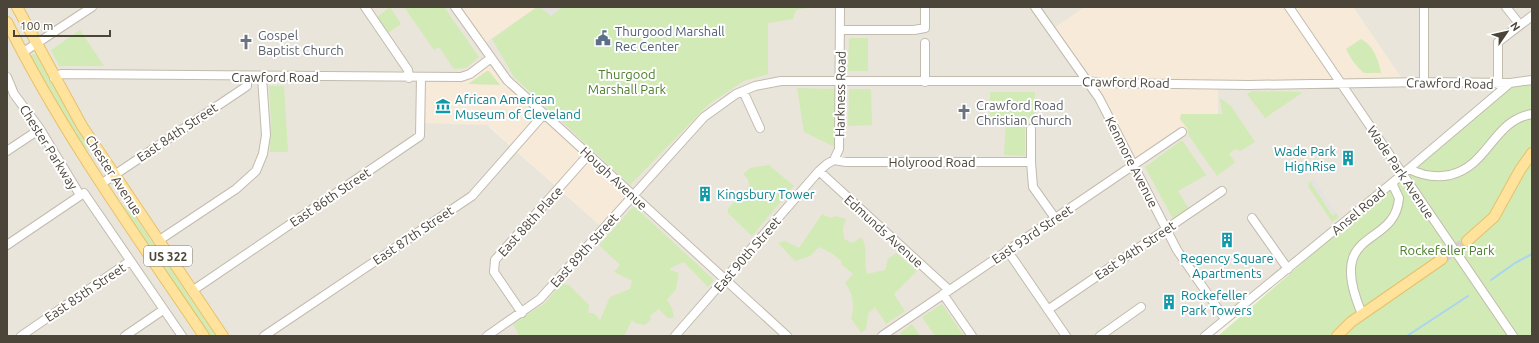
<svg xmlns="http://www.w3.org/2000/svg" width="1539" height="343" font-family="Ubuntu,sans-serif">
  <style>
    .residential { fill: #eae5da; fill-rule: evenodd }
    .commercial { fill: #f7ead8 }
    .green { fill: #d2eab5 }
    .parking { fill: #e5e3e0 }
    .lines { fill: none; stroke-linecap: round; stroke-linejoin: round }
    .stream { stroke: #a9d4f2; stroke-width: 2 }
    .major-tunnel { stroke: #d4d0c8; stroke-width: 10; stroke-dasharray: 10 5; stroke-linecap: butt }
    .minor-casing { stroke: #c2bbae; stroke-width: 10 }
    .major-casing { stroke: #e6c16a; stroke-width: 12 }
    .minor { stroke: #fff; stroke-width: 8 }
    .major { stroke: #ffe39c; stroke-width: 10 }
    .labels { text-anchor: middle; dominant-baseline: central; stroke-width: 4; stroke-linejoin: round; paint-order: stroke }
    .shield { fill: #fff; stroke: #817c74; stroke-width: 1 }
    .shield-label { font-size: 12px; font-weight: bold; fill: #4b4439 }
    .service-label { font-size: 13px; fill: #4e5e75; stroke: #fff; text-anchor: start }
    .worship-label { font-size: 13px; fill: #5b616d; stroke: #fff; text-anchor: start }
    .park-label { font-size: 13px; fill: #4a7f2a; stroke: #fff }
    .street-label { font-size: 13px; fill: #4b4439; stroke: #fff }
    .culture-label { font-size: 13px; fill: #0d838f; stroke: #fff; text-anchor: start }
  </style>
  <rect width="100%" height="100%" fill="#f6f3ec"/>
  <path class="residential" d="M 7,7 L 1085,7 L 1052,30 L 1218,84 L 1404,82 L 1353,7 L 1532,7 L 1532,80 L 1205,336 L 7,336 ZM 487,125 L 632,195 L 603,228 Z"/>
  <path class="commercial" d="M 455,7 L 537,7 L 482,45 Z
    M 1085,7 L 1353,7 L 1404,82 L 1218,84 L 1218,130 L 1182,132 L 1133,165 L 1099,98 L 1051,30 Z
    M 491,58 L 507,80 L 632,195 L 603,228 L 488,125 L 420,123 L 421,78 L 461,77 Z"/>
  <path class="green" d="M 390,7 L 401,24 L 388,33 L 377,17 Z
    M 404,7 L 444,7 L 479,57 L 466,68 L 454,69 L 439,47 L 434,50 Z
    M 537,7 L 814,7 L 796,10 L 793,19 L 768,23 L 768,74 L 744,81 L 709,104 L 630,185 L 514,77 L 492,39 Z
    M 80,30 L 104,66 L 59,66 L 51,50 Z
    M 849,38 L 868,38 L 868,71 L 848,71 Z
    M 1361,39 C 1374,46 1378,59 1381,73 L 1364,73 C 1356,66 1351,59 1346,49 Z
    M 33,54 L 36,55 L 93,154 L 81,144 L 35,66 L 30,56 Z
    M 487,71 L 489,71 L 500,85 L 468,84 Z
    M 1532,80 L 1532,336 L 1218,336 L 1510,83 Z
    M 269,86 L 284,86 L 288,152 L 270,152 L 271,120 Z
    M 797,88 L 837,89 L 835,147 L 804,132 Z
    M 849,89 L 871,89 L 872,125 L 848,126 Z
    M 1252,91 L 1302,92 L 1302,93 L 1265,118 L 1247,94 Z
    M 990,92 L 1035,92 L 1034,124 L 1025,125 L 1025,156 L 1004,155 L 1006,122 L 990,120 Z
    M 1220,98 L 1231,106 L 1255,142 L 1240,151 L 1235,149 L 1229,154 L 1235,162 L 1233,164 L 1217,176 L 1189,136 L 1187,128 L 1180,119 L 1181,114 L 1222,114 Z
    M 1182,140 L 1206,175 L 1178,191 L 1189,209 L 1173,219 L 1145,167 Z
    M 769,165 L 794,186 L 752,236 L 728,213 L 728,209 L 749,186 L 748,179 L 743,174 L 750,168 Z
    M 1310,181 L 1332,215 L 1336,213 L 1339,217 L 1332,222 L 1308,186 Z
    M 123,205 L 136,218 L 216,336 L 210,336 L 122,206 Z
    M 634,206 L 714,280 L 708,287 L 684,262 L 671,268 L 670,270 L 679,273 L 676,289 L 667,300 L 672,308 L 674,318 L 668,318 L 659,309 L 650,316 L 651,319 L 645,325 L 635,323 L 632,320 L 624,336 L 517,336 L 518,333 L 513,324 L 545,303 L 561,284 L 569,285 L 589,305 L 588,313 L 594,313 L 600,320 L 610,297 L 630,289 L 632,281 L 614,272 L 620,265 L 599,245 Z
    M 822,214 L 830,218 L 835,216 L 846,219 L 843,228 L 844,239 L 853,243 L 861,237 C 869,248 863,261 867,274 L 885,270 L 888,259 L 896,253 L 917,271 L 894,294 L 905,311 L 886,324 L 875,307 L 868,314 L 866,329 L 861,333 L 851,318 C 855,307 853,292 845,283 L 853,274 L 841,264 L 842,262 L 833,254 L 819,247 L 810,256 L 795,261 L 778,243 L 785,241 L 799,248 Z
    M 942,304 L 964,336 L 935,336 L 922,317 Z
    M 912,324 L 920,336 L 903,336 L 900,333 Z"/>
  <path class="parking" d="M 540,7 L 563,7 L 551,16 Z
    M 1314,178 L 1336,213 L 1333,215 L 1310,181 Z"/>
  <g class="lines">
    <path class="stream" d="M 1491,280 L 1515,263 L 1532,254
      M 1407,336 L 1468,296"/>
    <path class="major-tunnel" d="M 1442,259 L 1467,241"/>
    <g class="minor-casing">
      <path id="minor" d="M 365,7 L 408,70 L 409,78
        M 455,7 L 507,80 L 787,336
        M 1035,7 L 1099,98 L 1177,250 L 1225,319
        M 1289,7 L 1513,336
        M 1506,7 L 1517,21
        M 840,30 L 914,30 L 925,28 L 925,7
        M 925,43 L 925,82
        M 22,53 L 92,7
        M 7,77 L 14,94 L 40,129 L 80,195
        M 54,78 L 61,74 L 461,77 L 470,74 L 491,58
        M 1424,82 L 1424,7
        M 1498,84 L 1498,42 L 1532,16
        M 743,91 L 760,128
        M 1031,129 L 1031,162 L 1033,187 L 1055,218
        M 7,151 L 40,129
        M 834,160 L 846,162 L 1031,162
        M 1409,169 C 1423,176 1435,178 1450,175 C 1489,166 1493,120 1532,114
        M 819,171 L 949,290
        M 101,184 L 247,86 L 247,77
        M 1252,218 L 1288,269
        M 158,241 L 236,189 L 256,171 L 263,154 L 266,135 L 262,77
        M 7,245 L 84,193 L 182,336
        M 1007,250 L 1066,336
        M 192,291 L 420,136 L 421,78
        M 943,294 L 972,336
        M 1049,309 L 1222,191
        M 522,313 L 494,272 L 495,260 L 589,154
        M 1362,314 C 1324,225 1395,250 1399,198 L 1392,183
        M 21,336 L 130,261
        M 125,336 L 163,310
        M 264,336 L 472,196 L 544,114
        M 487,336 L 540,299 L 704,117 L 736,94 L 755,86 L 781,81 L 1087,81 L 1101,83 L 1249,85 L 1424,82 L 1510,83
        M 675,336 L 819,171 L 827,164 L 834,160 L 839,149 L 840,7
        M 882,336 L 1182,132
        M 1100,336 L 1141,307
        M 1205,336 L 1392,183 L 1510,83 L 1532,80"/>
    </g>
    <g class="major-casing">
      <path id="major" d="M 17,7 L 82,126 L 223,336
        M 7,22 C 62,133 135,234 204,336
        M 1467,241 L 1494,217 L 1520,170 L 1532,153
        M 1337,336 L 1351,322 L 1442,259"/>
    </g>
    <use href="#minor" class="minor"/>
    <use href="#major" class="major"/>
  </g>
  <defs>
    <g id="civic-bare" transform="scale(1.2)"><path d="M-.6-6.5H3V-4.5H.6V-3L4-1V1h2V6H-6V1h2V-1L-.6-3ZM-1.2 2.5V6h2.4V2.5Z" fill="#5c6f8a" stroke="#fff" stroke-width="2.5" paint-order="stroke"/></g>
    <g id="church-bare" transform="scale(1.2)"><path d="M-1.2-6h2.4v3.5h3.3v2.4h-3.3V6h-2.4V-.1h-3.3v-2.4h3.3Z" fill="#6b7280" stroke="#fff" stroke-width="2.5" paint-order="stroke"/></g>
    <g id="museum-bare" transform="scale(1.2)"><path d="M0-6L6-3V-2H-6V-3ZM-5-1h2V3h-2ZM-1-1h2V3h-2ZM3-1h2V3H3ZM-6 4H6V6H-6Z" fill="#0f9aa8" stroke="#fff" stroke-width="2.5" paint-order="stroke"/></g>
    <g id="building-bare" transform="scale(1.2)"><path d="M-4-6H4V6H1V3H-1V6H-4ZM-2.5-4.3h1.7v1.8h-1.7ZM.8-4.3h1.7v1.8H.8ZM-2.5-1h1.7V.8h-1.7ZM.8-1h1.7V.8H.8Z" fill="#0f9aa8" stroke="#fff" stroke-width="2.5" paint-order="stroke"/></g>
  </defs>
  <g fill-rule="evenodd">
    <use href="#civic-bare" x="603" y="38"/>
    <use href="#church-bare" x="246" y="42"/>
    <use href="#museum-bare" x="443" y="106"/>
    <use href="#church-bare" x="964" y="112"/>
    <use href="#building-bare" x="1348" y="158"/>
    <use href="#building-bare" x="705" y="194"/>
    <use href="#building-bare" x="1227" y="240"/>
    <use href="#building-bare" x="1169" y="302"/>
  </g>
  <g class="labels">
    <rect class="shield" x="144" y="246" width="48" height="20" rx="3"/>
    <g class="shield-label">
      <text x="168" y="256">US 322</text>
    </g>
    <g class="service-label">
      <text x="615" y="31">Thurgood Marshall<tspan x="615" dy="15">Rec Center</tspan></text>
    </g>
    <g class="worship-label">
      <text x="258" y="35">Gospel<tspan x="258" dy="15">Baptist Church</tspan></text>
      <text x="976" y="105">Crawford Road<tspan x="976" dy="15">Christian Church</tspan></text>
    </g>
    <g class="park-label">
      <text x="627" y="74">Thurgood<tspan x="627" dy="15">Marshall Park</tspan></text>
      <text x="1447" y="250">Rockefeller Park</text>
    </g>
    <g class="street-label">
      <text x="275" y="77">Crawford Road</text>
      <text transform="translate(1126 82) rotate(1)">Crawford Road</text>
      <text transform="translate(1450 83) rotate(1)">Crawford Road</text>
      <text transform="translate(840 94) rotate(-89)">Harkness Road</text>
      <text transform="translate(177 132) rotate(-34)">East 84th Street</text>
      <text transform="translate(49 147) rotate(58)">Chester Parkway</text>
      <text x="932" y="162">Holyrood Road</text>
      <text transform="translate(1132 162) rotate(63)">Kenmore Avenue</text>
      <text transform="translate(1401 172) rotate(56)">Wade Park Avenue</text>
      <text transform="translate(114 175) rotate(57)">Chester Avenue</text>
      <text transform="translate(614 178) rotate(43)">Hough Avenue</text>
      <text transform="translate(330 197) rotate(-34)">East 86th Street</text>
      <text transform="translate(1358 211) rotate(-40)">Ansel Road</text>
      <text transform="translate(530 221) rotate(-48)">East 88th Place</text>
      <text transform="translate(884 231) rotate(42)">Edmunds Avenue</text>
      <text transform="translate(1032 234) rotate(-34)">East 93rd Street</text>
      <text transform="translate(413 235) rotate(-34)">East 87th Street</text>
      <text transform="translate(584 250) rotate(-48)">East 89th Street</text>
      <text transform="translate(1135 250) rotate(-34)">East 94th Street</text>
      <text transform="translate(747 254) rotate(-49)">East 90th Street</text>
      <text transform="translate(85 292) rotate(-34)">East 85th Street</text>
    </g>
    <g class="culture-label">
      <text x="455" y="99">African American<tspan x="455" dy="15">Museum of Cleveland</tspan></text>
      <text x="1336" y="151" text-anchor="end">Wade Park<tspan x="1336" dy="15">HighRise</tspan></text>
      <text x="717" y="194">Kingsbury Tower</text>
      <text x="1227" y="258" text-anchor="middle">Regency Square<tspan x="1227" dy="15">Apartments</tspan></text>
      <text x="1181" y="295">Rockefeller<tspan x="1181" dy="15">Park Towers</tspan></text>
    </g>
  </g>
  <rect width="1539" height="343" fill="none" stroke="#4b4439" stroke-width="16"/>
  <g transform="translate(1507 32) rotate(56)" stroke="#ffffff" stroke-width="3" paint-order="stroke">
  <path d="M0-3L7 15L0 10L-7 15Z" fill="#4b4439"/>
  <text y="-6" font-size="11" font-weight="bold" text-anchor="middle" fill="#4b4439">N</text>
  </g>
  <path d="M14 30v6h96v-6" fill="none" stroke="#4b4439" stroke-width="2"/>
  <text x="20" y="30" font-size="12" fill="#4b4439" stroke="#ffffff" stroke-width="3" paint-order="stroke">100 m</text>
</svg>
